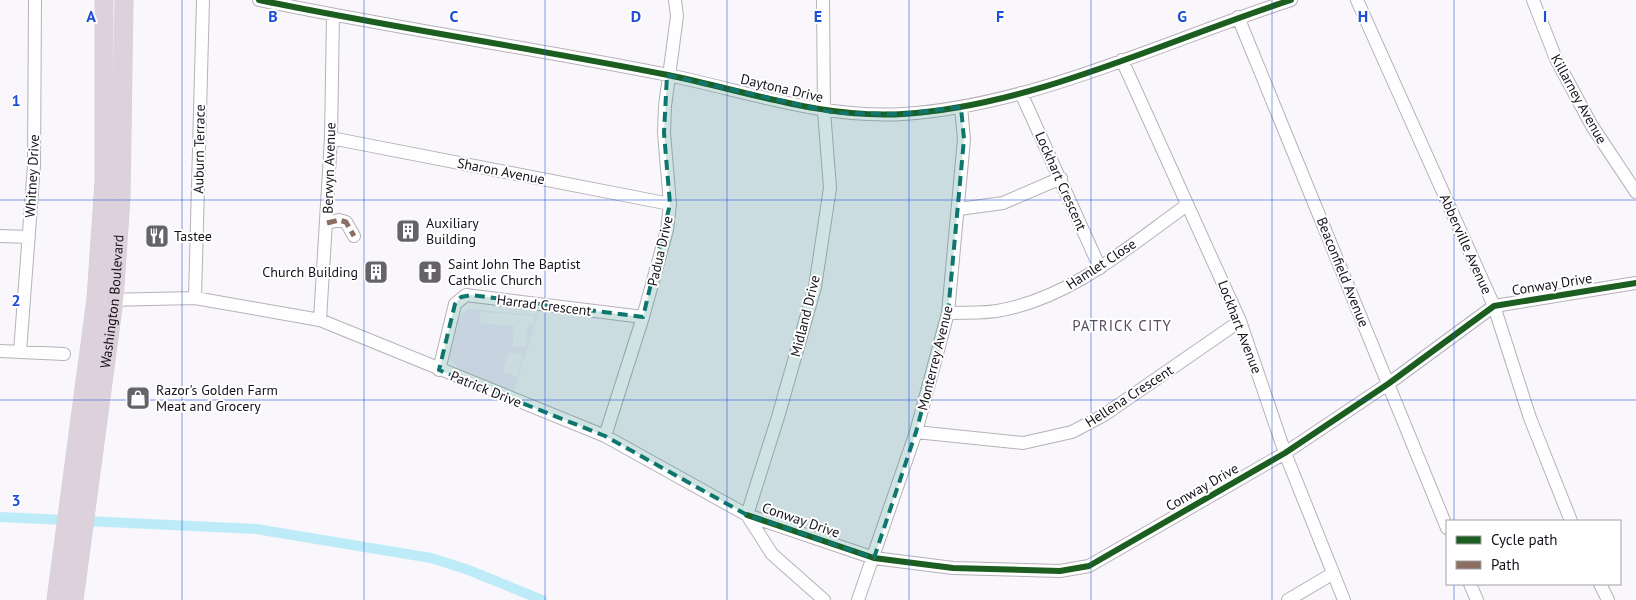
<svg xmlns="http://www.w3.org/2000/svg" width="1636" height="600" font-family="'PT Sans',sans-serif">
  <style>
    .built { fill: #f5ebfd; fill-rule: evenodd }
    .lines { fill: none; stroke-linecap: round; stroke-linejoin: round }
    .canal { stroke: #bdecf8; stroke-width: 10 }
    .minor-casing { stroke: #b5b2b8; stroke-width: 14 }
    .highway-casing { stroke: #d3d1d5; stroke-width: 19 }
    .minor { stroke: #fefeff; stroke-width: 12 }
    .highway { stroke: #ddd2db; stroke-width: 18 }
    .quiet { stroke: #8d6e63; stroke-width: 5; stroke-dasharray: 10 5; stroke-linecap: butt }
    .cycleway-casing { stroke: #fff; stroke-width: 9 }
    .cycleway { stroke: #1b5e20; stroke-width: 6 }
    .marked { fill: #0f766e; fill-opacity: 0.2; stroke: #0f766e; stroke-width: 4; stroke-dasharray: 10 6; stroke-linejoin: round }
    .grid { fill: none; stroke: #1d4ed8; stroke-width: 1; stroke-opacity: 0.55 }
    .labels { text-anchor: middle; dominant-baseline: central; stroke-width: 4; stroke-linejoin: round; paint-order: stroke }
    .street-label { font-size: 14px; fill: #161219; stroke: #fff }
    .poi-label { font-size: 14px; fill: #161219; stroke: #fff; text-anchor: start }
    .neighbourhood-label { font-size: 15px; letter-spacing: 1px; fill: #574d5e; stroke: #fff }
    .grid-label { font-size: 16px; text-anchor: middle; font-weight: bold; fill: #1d4ed8; stroke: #fff; stroke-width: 4; stroke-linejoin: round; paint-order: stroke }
  </style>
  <rect width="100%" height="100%" fill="#f9f6fc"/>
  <path class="built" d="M 468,309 L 538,315 L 513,393 L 459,370 L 449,358 L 459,316 ZM 480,312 L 535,316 L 534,325 L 528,324 L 526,346 L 513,347 L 514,326 L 479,323 ZM 509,352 L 523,355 L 517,376 L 503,372 Z"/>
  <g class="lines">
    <path class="canal" d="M 0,517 L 256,529 L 431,558 L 466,569 L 542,600"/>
    <g class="minor-casing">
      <path id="minor" d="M 259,0 C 394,28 532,48 668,75 C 746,91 823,119 903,114 C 1033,106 1167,40 1291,0
        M 1357,0 L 1494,306 L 1530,418 L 1571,521
        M 1533,0 L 1556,59 L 1592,126 L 1636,192
        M 1238,17 L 1447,528
        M 1122,60 L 1240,321 L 1285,453 L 1344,600
        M 1021,93 L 1100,268
        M 331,138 L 670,204
        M 959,209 L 1003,203 L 1061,178
        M 327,223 L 339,220 L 346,222 L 354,236
        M 0,236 L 29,237
        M 195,298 L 203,0
        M 105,300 L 195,298 L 320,320 L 605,436 L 747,515 L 772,554 L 824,600
        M 948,313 C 966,312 985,314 1002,310 C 1074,296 1129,246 1187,205
        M 320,320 L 331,138 L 333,15
        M 0,351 L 64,354
        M 20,352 L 34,165 L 35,0
        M 439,370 L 455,304 L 466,295 L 643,317
        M 916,432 L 1023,443 L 1072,432 L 1104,415 L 1240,321
        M 605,436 L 643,317 L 667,230 L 670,204 L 664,133 L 665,106 L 677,16 L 675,0
        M 747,515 L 874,558 L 953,568 L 1060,571 L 1089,566 L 1285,453 L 1388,384 L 1494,306 L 1636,283
        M 747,515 L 778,417 L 815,287 L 830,188 L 824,111 L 823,0
        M 1470,584 L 1477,600
        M 1600,584 L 1608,600
        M 858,600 L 916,432 L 948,313 L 964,139 L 961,107
        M 1288,600 L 1332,574"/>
    </g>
    <g class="highway-casing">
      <g id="highway">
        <path d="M 56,600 L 96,299 L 104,182 L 104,0"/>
        <path id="s1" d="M 74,600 L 114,300 L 121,198 L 124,0"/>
      </g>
    </g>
    <use href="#minor" class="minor"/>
    <use href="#highway" class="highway"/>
    <path class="quiet" d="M 327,223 L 339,220 L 346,222 L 354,236"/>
    <g class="cycleway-casing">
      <path id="cycleway" d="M 259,0 C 394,28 532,48 668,75 C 746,91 823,119 903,114 C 1033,106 1167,40 1291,0
        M 747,515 L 874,558 L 953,568 L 1060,571 L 1089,566 L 1285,453 L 1388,384 L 1494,306 L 1636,283"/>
    </g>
    <use href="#cycleway" class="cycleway"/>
  </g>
  <path class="marked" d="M 667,75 L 836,113 L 903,114 L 961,107 L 964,139 L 948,313 L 916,432 L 874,558 L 747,515 L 605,436 L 439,370 L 455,304 L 461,297 L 471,295 L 643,317 L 670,204 L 664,133 Z"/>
  <path class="grid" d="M 182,0 L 182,600M 364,0 L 364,600M 545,0 L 545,600M 727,0 L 727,600M 909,0 L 909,600M 1091,0 L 1091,600M 1272,0 L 1272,600M 1454,0 L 1454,521M 0,200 L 1636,200M 0,400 L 1636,400M 1454,584 L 1454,600"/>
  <defs>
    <g id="building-square" transform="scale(1.25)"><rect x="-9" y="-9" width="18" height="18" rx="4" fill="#656268" stroke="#fff"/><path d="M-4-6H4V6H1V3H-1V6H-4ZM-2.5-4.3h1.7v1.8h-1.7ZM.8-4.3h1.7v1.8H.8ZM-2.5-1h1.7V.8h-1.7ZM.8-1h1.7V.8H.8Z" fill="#fff"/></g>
    <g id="restaurant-square" transform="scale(1.25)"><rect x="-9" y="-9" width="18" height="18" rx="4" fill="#656268" stroke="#fff"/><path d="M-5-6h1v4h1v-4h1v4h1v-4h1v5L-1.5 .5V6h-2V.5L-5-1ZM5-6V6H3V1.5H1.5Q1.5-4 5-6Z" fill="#fff"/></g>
    <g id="church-square" transform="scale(1.25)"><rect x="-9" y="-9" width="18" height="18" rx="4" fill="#656268" stroke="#fff"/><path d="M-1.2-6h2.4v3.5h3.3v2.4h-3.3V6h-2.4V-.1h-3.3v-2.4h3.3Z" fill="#fff"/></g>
    <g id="shop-square" transform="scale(1.25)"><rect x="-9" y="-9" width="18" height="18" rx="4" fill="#656268" stroke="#fff"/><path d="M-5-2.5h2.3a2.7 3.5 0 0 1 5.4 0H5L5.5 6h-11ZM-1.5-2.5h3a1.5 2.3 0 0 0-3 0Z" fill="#fff"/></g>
  </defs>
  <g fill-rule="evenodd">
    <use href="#building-square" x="408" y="231"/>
    <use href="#restaurant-square" x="157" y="236"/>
    <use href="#building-square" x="376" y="272"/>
    <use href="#church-square" x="430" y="272"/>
    <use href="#shop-square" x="138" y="398"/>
  </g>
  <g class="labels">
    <g class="street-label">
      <text transform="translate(782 88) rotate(13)">Daytona Drive</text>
      <text transform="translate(1579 99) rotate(61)">Killarney Avenue</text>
      <text transform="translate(199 149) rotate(-89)">Auburn Terrace</text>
      <text transform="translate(329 168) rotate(-88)">Berwyn Avenue</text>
      <text transform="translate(501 171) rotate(11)">Sharon Avenue</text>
      <text transform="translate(32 176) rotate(-87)">Whitney Drive</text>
      <text transform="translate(1061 181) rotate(66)">Lockhart Crescent</text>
      <text transform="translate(1466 244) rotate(66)">Abberville Avenue</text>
      <text transform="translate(660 251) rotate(-77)">Padua Drive</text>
      <text transform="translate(1101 264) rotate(-33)">Hamlet Close</text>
      <text transform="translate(1343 272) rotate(68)">Beaconfield Avenue</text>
      <text transform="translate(1552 284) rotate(-9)">Conway Drive</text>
      <text stroke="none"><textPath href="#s1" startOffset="301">Washington Boulevard</textPath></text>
      <text transform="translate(544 305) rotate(7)">Harrad Crescent</text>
      <text transform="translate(805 316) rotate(-76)">Midland Drive</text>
      <text transform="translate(1240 327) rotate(69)">Lockhart Avenue</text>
      <text transform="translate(935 358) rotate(-76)">Monterrey Avenue</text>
      <text transform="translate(486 389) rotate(22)">Patrick Drive</text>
      <text transform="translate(1129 396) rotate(-33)">Hellena Crescent</text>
      <text transform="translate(1202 487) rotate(-30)">Conway Drive</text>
      <text transform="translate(801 520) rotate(19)">Conway Drive</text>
    </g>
    <g class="poi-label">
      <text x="426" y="223">Auxiliary<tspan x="426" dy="16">Building</tspan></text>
      <text x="174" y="236">Tastee</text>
      <text x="448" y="264">Saint John The Baptist<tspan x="448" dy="16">Catholic Church</tspan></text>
      <text x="358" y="272" text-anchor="end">Church Building</text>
      <text x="156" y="390">Razor's Golden Farm<tspan x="156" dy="16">Meat and Grocery</tspan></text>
    </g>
    <g class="neighbourhood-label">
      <text x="1122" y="325">PATRICK CITY</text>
    </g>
  </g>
  <g class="grid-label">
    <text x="91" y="22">A</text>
    <text x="273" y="22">B</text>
    <text x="454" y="22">C</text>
    <text x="636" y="22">D</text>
    <text x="818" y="22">E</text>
    <text x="1000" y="22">F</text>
    <text x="1182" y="22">G</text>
    <text x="1363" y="22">H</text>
    <text x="1545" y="22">I</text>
    <text x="16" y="106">1</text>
    <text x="16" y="306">2</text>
    <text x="16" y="506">3</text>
  </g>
  <rect x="1446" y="520" width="175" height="65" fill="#ffffff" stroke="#a2a0a3"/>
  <rect x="1456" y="536" width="25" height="8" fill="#1b5e20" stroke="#a2a0a3"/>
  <text x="1491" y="545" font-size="15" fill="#161219">Cycle path</text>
  <rect x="1456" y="561" width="25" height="8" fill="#8d6e63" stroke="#a2a0a3"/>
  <text x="1491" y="570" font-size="15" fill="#161219">Path</text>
</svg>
